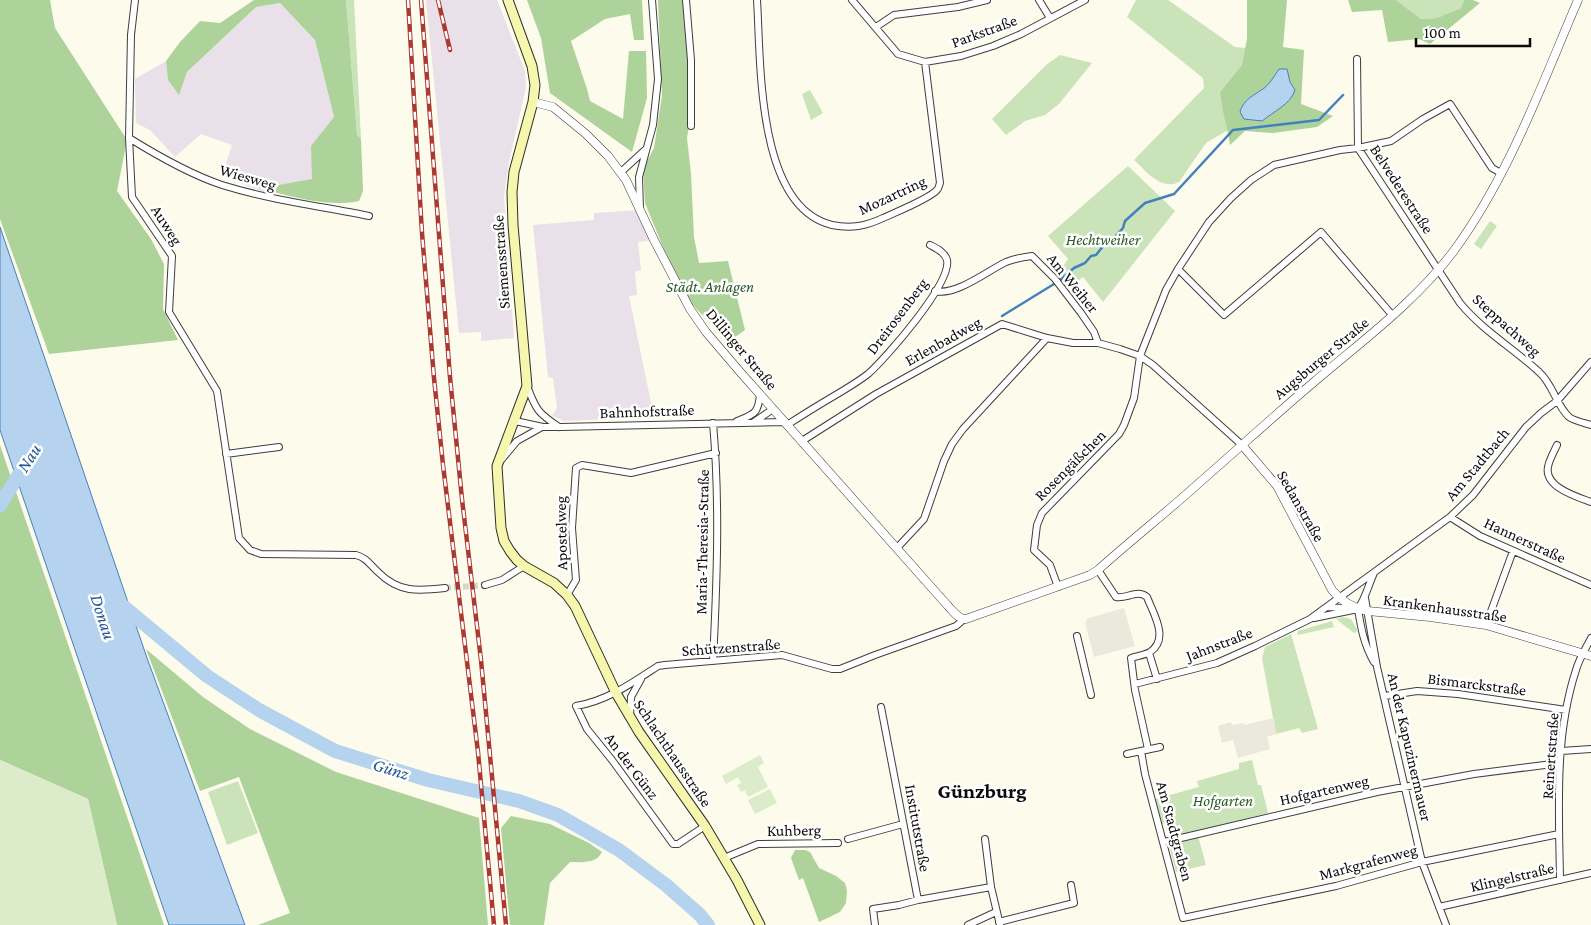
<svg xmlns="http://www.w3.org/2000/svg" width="1591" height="925" font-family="'Crimson Pro',serif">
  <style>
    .industrial { fill: #e9e0e9 }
    .green { fill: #cae3b9 }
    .forest { fill: #add29a }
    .pitch { fill: #dcebc9 }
    .plaza { fill: #ebe9dc }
    .water { fill: #b5d3ef; stroke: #4480be }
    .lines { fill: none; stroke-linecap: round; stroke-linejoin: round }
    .stream { stroke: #4480be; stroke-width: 2.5 }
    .river { stroke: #b5d3ef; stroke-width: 14 }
    .minor-tunnel { stroke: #d9d7c9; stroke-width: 6; stroke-dasharray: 6 3; stroke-linecap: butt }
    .minor-casing { stroke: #3e3e3e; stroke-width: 8 }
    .tertiary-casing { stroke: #3e3e3e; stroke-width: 9 }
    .secondary-casing { stroke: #2d2d2d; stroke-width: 11 }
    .minor { stroke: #fff; stroke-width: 6 }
    .tertiary { stroke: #fff; stroke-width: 8 }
    .secondary { stroke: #f6f6ac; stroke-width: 9 }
    .rail-casing { stroke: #ab3932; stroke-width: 4.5 }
    .rail { stroke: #fff; stroke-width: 2.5; stroke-dasharray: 8; stroke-linecap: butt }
    .labels { text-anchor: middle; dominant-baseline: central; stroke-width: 5; stroke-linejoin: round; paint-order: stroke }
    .street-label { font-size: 16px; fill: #0b0b0b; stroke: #fff }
    .park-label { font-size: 16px; font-style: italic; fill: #295b23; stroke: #fff }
    .water-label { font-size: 18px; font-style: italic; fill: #22548f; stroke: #fff }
    .district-label { font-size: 21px; font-weight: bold; fill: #0b0b0b; stroke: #fff }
  </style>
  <rect width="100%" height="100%" fill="#fdfbeb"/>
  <path class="industrial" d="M 426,0 L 497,0 L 525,71 L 526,87 L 509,162 L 504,196 L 514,338 L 481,341 L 481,332 L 459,333 Z
    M 280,3 L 315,40 L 351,186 L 266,193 L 222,176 L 232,145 L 201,134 L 175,157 L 150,130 L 136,123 L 135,79 L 166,61 L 168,80 L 179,95 L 187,72 L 256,7 Z
    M 640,210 L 654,240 L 638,242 L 641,270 L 635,272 L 637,295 L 629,296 L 654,417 L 564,421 L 552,416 L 557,408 L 553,378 L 548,377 L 533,225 L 594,220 L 594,213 Z"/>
  <path class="green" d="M 346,0 L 354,0 L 361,139 L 357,135 Z
    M 1136,0 L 1168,0 L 1235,47 L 1246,48 L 1242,65 L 1220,92 L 1221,103 L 1228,130 L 1206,143 L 1179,182 C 1161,191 1146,171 1134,160 L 1204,88 L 1203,78 L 1127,17 Z
    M 1396,0 L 1464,0 L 1461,8 L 1437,18 L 1421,19 Z
    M 1060,55 L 1092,63 L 1059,104 L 1045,115 L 1025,121 L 1006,135 L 992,119 L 1046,65 Z
    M 810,90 L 823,113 L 811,120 L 802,94 Z
    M 1128,166 L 1175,211 L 1103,302 L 1083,277 L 1067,289 L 1057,275 L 1068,259 L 1048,236 Z
    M 1490,221 L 1497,226 L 1481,249 L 1474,244 Z
    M 1343,617 L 1351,619 L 1358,631 L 1354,633 L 1336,619 Z
    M 1332,621 L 1334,627 L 1298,635 L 1297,633 L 1298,631 Z
    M 1291,634 L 1318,729 L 1302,733 L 1299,728 L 1276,734 L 1262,658 L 1265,647 Z
    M 1252,760 L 1258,785 L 1261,785 L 1268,813 L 1172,838 L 1169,822 L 1162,824 L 1155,799 L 1199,787 L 1197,781 L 1239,769 L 1239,763 Z
    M 238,781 L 258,833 L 227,845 L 208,792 Z
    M 1198,836 L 1206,865 L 1176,872 L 1169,845 L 1171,843 Z"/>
  <path class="forest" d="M 0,0 L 50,0 L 55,28 L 127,140 L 117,191 L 151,239 L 164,264 L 163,309 L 178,340 L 49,354 L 0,219 Z
    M 254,0 L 346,0 L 357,135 L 361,139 L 363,191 L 359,201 C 333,207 300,199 274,192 L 279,185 L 312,179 L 311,146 L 334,117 L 315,40 L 280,3 L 256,7 L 187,72 L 179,95 L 168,80 L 166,61 L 180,42 L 200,21 L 220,23 Z
    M 527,0 L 642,0 L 644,40 L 634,40 L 630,14 L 605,19 L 571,41 L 587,89 L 590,101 L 623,119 L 629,51 L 646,51 L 647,98 L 632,152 L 550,93 L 541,38 Z
    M 658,0 L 684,0 L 692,106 L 687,138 L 691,174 L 694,237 L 699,263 L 728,261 L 745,330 L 728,342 L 691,303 L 667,257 L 645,203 L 643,169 L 654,148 L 662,96 Z
    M 1247,0 L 1287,0 L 1283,47 L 1304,50 L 1301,104 L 1333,116 L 1317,127 L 1273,133 L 1245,131 L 1230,145 C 1228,127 1221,110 1220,92 L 1242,65 L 1247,39 Z
    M 1348,0 L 1396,0 L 1421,19 L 1437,18 L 1461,8 L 1464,0 L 1473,0 L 1480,3 L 1430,44 L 1419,39 L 1388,42 L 1382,10 L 1352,12 Z
    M 0,445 L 164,925 L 117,925 L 88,799 L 0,760 Z
    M 146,649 L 203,697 L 250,729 L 336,772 L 479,818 L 488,925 L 258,925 L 290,913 L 239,777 L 200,791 Z
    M 511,816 L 550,824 L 589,843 L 602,852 C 596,864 582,862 570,862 L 550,883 L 544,925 L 510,925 L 501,828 Z
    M 795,850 L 805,850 L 810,852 L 819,868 L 836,876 L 845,883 L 847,890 L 846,903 L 840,912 L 819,922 L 803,878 L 799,880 L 791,858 Z"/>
  <path class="pitch" d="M 760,755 L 764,763 L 758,767 L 768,787 L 748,797 L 745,790 L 741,792 L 737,785 L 741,783 L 738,777 L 726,784 L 722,776 Z
    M 0,760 L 88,799 L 117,925 L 0,925 Z
    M 770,789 L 777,803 L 755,814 L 748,800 Z"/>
  <path class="plaza" d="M 1124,608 L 1135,646 L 1094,657 L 1085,623 L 1087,622 L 1086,619 Z
    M 1274,718 L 1276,734 L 1267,737 L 1270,749 L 1238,758 L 1233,740 L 1222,743 L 1218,726 L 1231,722 L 1232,725 L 1243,723 L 1244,725 Z"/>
  <path class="water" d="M 1279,69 L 1287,69 L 1290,82 L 1295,90 C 1291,104 1273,112 1262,121 L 1244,119 L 1240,112 C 1243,100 1254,95 1263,89 C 1269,85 1275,75 1279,69 Z
    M 0,227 L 147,658 L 245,925 L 169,925 L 0,430 Z"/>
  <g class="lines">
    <path class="stream" d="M 1060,280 L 1074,268 L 1085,263 L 1091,256 L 1096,255 L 1104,245 L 1112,240 L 1123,228 L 1125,221 L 1145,203 L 1174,194 L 1233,130 L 1319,120 L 1343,95
      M 1002,316 L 1054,284"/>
    <path class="river" d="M 0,505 L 26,463
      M 118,602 L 207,676 L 259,710 L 335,751 L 428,780 L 519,801 L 558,815 L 619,850 L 666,885 L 700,915 L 708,925"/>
    <path class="minor-tunnel" d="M 445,588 L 485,585"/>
    <g class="minor-casing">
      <path id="minor" d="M 135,0 L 131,35 L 129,138 L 132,197 L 172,256 L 169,312 L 217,391 L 239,538 L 250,550 L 261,554 L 356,555 C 367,558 370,565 378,572 C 399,593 418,591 445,588
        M 686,0 L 691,60 L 691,126
        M 757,0 C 761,61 756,207 832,225 C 851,229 866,226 883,218 C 896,212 929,199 937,190 C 939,188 939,185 940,183 L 925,62
        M 852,0 L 898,54 L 925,62 L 961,56 L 993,46 L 1021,34 L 1085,0
        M 1039,0 L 1050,18
        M 876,27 L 894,15 L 958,7 L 987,0
        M 1357,59 L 1358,148 L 1460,303 C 1483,331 1513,348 1539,372 C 1553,384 1556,405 1569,417 C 1574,421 1585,423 1591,425
        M 129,138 C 158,156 189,174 222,185 C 270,200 320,206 369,216
        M 621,172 L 645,150
        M 640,209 L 639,177 L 653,125 L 658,79 L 652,0
        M 1178,269 L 1224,315 L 1321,232 L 1393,316
        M 935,291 C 956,296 987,271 1006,262 C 1014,259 1024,257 1032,256 L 1055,279 L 1081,313 L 1094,332 L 1098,343
        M 527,386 C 536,410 538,413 559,427
        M 515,421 L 543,427 L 560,427 L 785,422
        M 737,421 C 754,414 758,414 760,395
        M 754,422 L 773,409
        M 787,425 C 804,414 822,403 839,393 C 849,387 859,381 868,374 C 886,358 952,283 947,260 C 945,252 936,248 930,245
        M 802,441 L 876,394 L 1002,324 L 1047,338 L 1073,343 L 1098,343 L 1120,349 L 1140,356 L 1153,365 L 1242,445
        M 1557,445 C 1554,452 1549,460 1548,467 C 1544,487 1577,497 1591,502
        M 226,454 L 279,447
        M 502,459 L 517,441 L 542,427
        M 1450,517 L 1480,536 L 1591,585
        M 897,548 L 924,519 L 944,461 L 952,444 L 963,429 L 1047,338
        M 1098,570 L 1116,597 C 1127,599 1137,589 1147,597 C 1153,613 1170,639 1150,652 C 1145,655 1137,656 1131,658 L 1135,690 L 1148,749
        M 485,585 L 502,580 L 524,566
        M 1058,587 L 1050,565 L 1034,550 L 1037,525 L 1042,513 L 1119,434 L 1124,425 L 1134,398 L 1140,356 L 1166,290 L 1178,269 L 1209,222 L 1231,198 L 1251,180 L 1274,165 L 1340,150 L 1358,148 L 1391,141 L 1423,119 L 1450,104 L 1492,168 L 1501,173
        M 567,595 L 576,580 L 572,528 L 576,468 L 582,465 L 631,473 L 716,453
        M 1365,598 L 1377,667 L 1422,862 L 1446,925
        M 1327,607 L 1347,608
        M 1358,609 C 1361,628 1364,645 1374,662
        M 1358,609 C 1366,597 1368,586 1374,573
        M 1314,618 L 1358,609
        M 1486,625 L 1513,551
        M 1077,636 L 1091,695
        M 1149,653 L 1157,679
        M 713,661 C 717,581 720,502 713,423
        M 1135,684 L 1217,663 L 1255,646 L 1310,619 L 1450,517 L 1473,495 L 1526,427 L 1541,413 L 1557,401 L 1591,362
        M 1385,696 L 1417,691 L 1458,694 L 1566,710
        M 881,707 L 918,900
        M 630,716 L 631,697 L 641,679
        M 1141,751 L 1145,774 L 1183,918 L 1336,886 L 1422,862 L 1559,834
        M 1561,751 L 1591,749
        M 1127,754 L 1160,747
        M 705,826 L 678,844 L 673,844 L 612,760 L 587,729 L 576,706 C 607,701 632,683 658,666 L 665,665 L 782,655 L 832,669 L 840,669 L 875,655 L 956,626 L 963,620
        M 848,839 L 903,824
        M 985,839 L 991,887 L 1000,925
        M 1164,842 L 1377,792 L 1474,774 L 1560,763
        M 724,858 L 758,844 L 838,843
        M 1560,880 C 1559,810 1554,737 1576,670 C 1579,659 1586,648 1591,638
        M 1439,907 L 1591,873
        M 999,922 L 1074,903 L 1071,885
        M 875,925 L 873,909 L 899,905 L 918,900 L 991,887
        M 968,925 L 996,912"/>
    </g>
    <g class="tertiary-casing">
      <path id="tertiary" d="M 533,102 L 553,107 L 586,134 L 608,156 L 626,180 L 654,240 L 690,309 L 706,332 L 741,373 L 948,606 C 953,611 959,620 966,619 L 1090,575 L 1098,570 C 1131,540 1166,513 1199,483 C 1238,449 1275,415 1314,382 C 1362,341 1414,303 1453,252 C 1509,176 1541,86 1578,0
        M 1242,445 L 1277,486 L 1332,590 C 1341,601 1354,608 1368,611 L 1430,617 L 1486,625 L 1591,656"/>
    </g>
    <g class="secondary-casing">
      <path id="secondary" d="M 508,0 L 532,66 L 535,85 L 533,102 L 514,172 L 512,192 L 513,225 L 527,386 L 497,466 L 501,528 L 504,541 L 510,551 L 517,560 L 524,566 L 554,583 L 567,595 L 575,606 L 616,693 L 639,732 L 705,826 L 737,880 L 760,925"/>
    </g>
    <use href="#minor" class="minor"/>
    <use href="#tertiary" class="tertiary"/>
    <use href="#secondary" class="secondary"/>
    <g class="rail-casing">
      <path id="rail" d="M 408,0 L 422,233 L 434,378 L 443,465 L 478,752 L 494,925
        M 421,0 L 450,377 L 462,499 L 481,660 L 506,925
        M 438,0 L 450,50"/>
    </g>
    <use href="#rail" class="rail"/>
  </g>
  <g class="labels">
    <g class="street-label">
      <text transform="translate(984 31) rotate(-20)">Parkstraße</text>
      <text transform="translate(248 177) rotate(16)">Wiesweg</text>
      <text transform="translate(1402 189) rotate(57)">Belvederestraße</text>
      <text transform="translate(892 195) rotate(-25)">Mozartring</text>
      <text transform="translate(167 225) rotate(57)">Auweg</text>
      <text transform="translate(501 262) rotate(-94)">Siemensstraße</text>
      <text transform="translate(1073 283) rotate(51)">Am Weiher</text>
      <text transform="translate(897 316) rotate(-53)">Dreirosenberg</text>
      <text transform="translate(1507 325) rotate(42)">Steppachweg</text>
      <text transform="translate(943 341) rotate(-29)">Erlenbadweg</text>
      <text transform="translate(742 349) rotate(50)">Dillinger Straße</text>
      <text transform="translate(1321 358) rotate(-40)">Augsburger Straße</text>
      <text transform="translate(647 411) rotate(-2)">Bahnhofstraße</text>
      <text transform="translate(1477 464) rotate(-50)">Am Stadtbach</text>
      <text transform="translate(1070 465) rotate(-45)">Rosengäßchen</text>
      <text transform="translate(1301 506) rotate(60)">Sedanstraße</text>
      <text transform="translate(561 533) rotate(-91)">Apostelweg</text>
      <text transform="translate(1525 540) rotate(25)">Hannerstraße</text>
      <text transform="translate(702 542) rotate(-89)">Maria-Theresia-Straße</text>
      <text transform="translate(1445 608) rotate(8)">Krankenhausstraße</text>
      <text transform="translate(1219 644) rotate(-21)">Jahnstraße</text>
      <text transform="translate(731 647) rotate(-4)">Schützenstraße</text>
      <text transform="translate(1477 684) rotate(7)">Bismarckstraße</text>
      <text transform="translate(1410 747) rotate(77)">An der Kapuzinermauer</text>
      <text transform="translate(673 753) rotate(56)">Schlachthausstraße</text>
      <text transform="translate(1550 756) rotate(-86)">Reinertstraße</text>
      <text transform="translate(632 766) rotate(53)">An der Günz</text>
      <text transform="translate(1324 790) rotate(-13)">Hofgartenweg</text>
      <text transform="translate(918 828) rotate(80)">Institutstraße</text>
      <text transform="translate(794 830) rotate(-1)">Kuhberg</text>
      <text transform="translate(1175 831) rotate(75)">Am Stadtgraben</text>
      <text transform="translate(1368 862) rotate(-15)">Markgrafenweg</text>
      <text transform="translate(1512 877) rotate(-13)">Klingelstraße</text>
    </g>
    <g class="park-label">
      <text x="1103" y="239">Hechtweiher</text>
      <text x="710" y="286">Städt. Anlagen</text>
      <text x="1223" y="800">Hofgarten</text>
    </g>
    <g class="water-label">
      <text transform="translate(29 458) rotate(-58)">Nau</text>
      <text transform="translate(103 617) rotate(72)">Donau</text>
      <text transform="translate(391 769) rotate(17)">Günz</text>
    </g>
    <g class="district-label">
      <text x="982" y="791">Günzburg</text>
    </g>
  </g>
  <path d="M1416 38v8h114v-8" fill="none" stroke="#0b0b0b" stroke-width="2.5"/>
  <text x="1424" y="38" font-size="15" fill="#0b0b0b" stroke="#ffffff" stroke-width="4" paint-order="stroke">100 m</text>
</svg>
